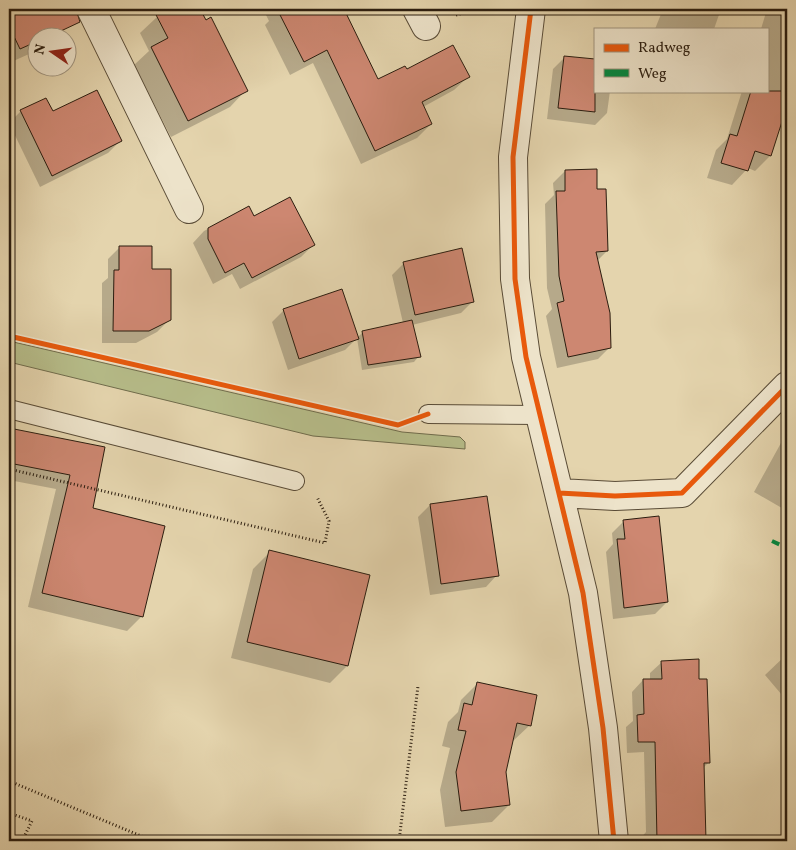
<svg xmlns="http://www.w3.org/2000/svg" width="796" height="850" font-family="Vollkorn,serif">
  <style>
    .green { fill: #b6bc89; stroke: #706c4c }
    .shadow { fill: #0003 }
    .building { fill: #cd8771; stroke: #2b1d0f }
    .lines { fill: none; stroke-linecap: round; stroke-linejoin: round }
    .service-casing { stroke: #594b36; stroke-width: 20 }
    .minor-casing { stroke: #594b36; stroke-width: 30 }
    .path { stroke: #2b1d0f; stroke-width: 3; stroke-dasharray: 1 2.5; stroke-linecap: butt }
    .service { stroke: #ede3ca; stroke-width: 18 }
    .minor { stroke: #ede3ca; stroke-width: 28 }
    .quiet { stroke: #00873e; stroke-width: 4; stroke-dasharray: 8 4; stroke-linecap: butt }
    .cycleway-casing { stroke: #ede3ca; stroke-width: 8 }
    .cycleway { stroke: #e8590c; stroke-width: 5 }
  </style>
  <rect width="100%" height="100%" fill="#e4d4ad"/>
  <filter id="stains"><feTurbulence type="fractalNoise" baseFrequency=".004" numOctaves="4"/><feColorMatrix values="0 0 0 0 .2 0 0 0 0 .09 0 0 0 0 .02 0 0 0 .5 -.17"/></filter>
  <radialGradient id="worn" r=".72"><stop offset=".6" stop-color="#630" stop-opacity="0"/><stop offset="1" stop-color="#630" stop-opacity=".3"/></radialGradient>
  <path class="green" d="M 9,341 L 402,432 L 460,437 L 465,442 L 465,449 L 313,436 L 9,362 Z"/>
  <path class="shadow" d="M 9,9 L 59,9 L 67,27 L 56,38 L 38,38 L 38,50 L 9,63 Z
    M 172,9 L 199,9 L 246,90 L 230,107 L 171,137 L 134,65 L 149,51 L 140,33 L 157,17 Z
    M 272,9 L 342,9 L 378,81 L 406,71 L 468,77 L 454,90 L 423,107 L 431,124 L 417,138 L 361,164 L 313,63 L 290,75 L 265,25 L 269,21 L 266,15 Z
    M 663,9 L 721,9 L 714,29 L 655,29 Z
    M 767,9 L 787,9 L 787,124 L 781,122 L 770,156 L 755,171 L 748,168 L 732,185 L 707,178 L 716,150 L 727,139 L 742,91 L 767,91 L 767,29 L 761,29 Z
    M 565,57 L 595,91 L 610,91 L 607,113 L 595,125 L 547,119 L 553,69 Z
    M 21,111 L 120,141 L 108,153 L 40,187 L 9,123 Z
    M 565,171 L 596,191 L 607,251 L 597,261 L 610,347 L 598,359 L 557,368 L 546,316 L 552,309 L 547,288 L 545,204 L 554,195 L 553,183 Z
    M 248,208 L 253,217 L 313,245 L 301,257 L 240,289 L 232,274 L 213,284 L 193,243 L 204,231 Z
    M 120,247 L 151,270 L 169,320 L 157,332 L 136,343 L 102,343 L 102,283 L 108,278 L 108,259 Z
    M 404,263 L 473,301 L 461,313 L 412,325 L 419,356 L 414,362 L 362,370 L 357,338 L 345,350 L 288,370 L 272,322 L 284,310 L 357,338 L 363,332 L 403,323 L 392,275 Z
    M 9,429 L 103,448 L 91,509 L 141,617 L 127,631 L 28,607 L 56,489 L 9,480 Z
    M 787,432 L 787,511 L 754,492 Z
    M 430,505 L 497,575 L 486,587 L 430,595 L 418,517 Z
    M 624,521 L 667,602 L 655,614 L 613,619 L 606,552 L 613,544 L 612,533 Z
    M 270,552 L 347,666 L 330,683 L 231,658 L 253,569 Z
    M 787,654 L 787,701 L 765,675 Z
    M 662,662 L 698,681 L 709,762 L 703,768 L 704,841 L 638,841 L 646,832 L 644,752 L 627,753 L 626,727 L 633,721 L 632,692 L 643,680 L 650,680 L 650,673 Z
    M 478,683 L 530,725 L 512,742 L 505,772 L 509,805 L 492,822 L 445,827 L 440,790 L 450,748 L 442,746 L 448,722 L 458,712 L 461,700 Z"/>
  <path class="building" d="M 9,9 L 76,9 L 80,22 L 46,38 L 38,38 L 38,41 L 20,49 L 9,26 Z
    M 153,9 L 200,9 L 206,20 L 211,17 L 248,91 L 188,121 L 151,47 L 168,38 Z
    M 277,9 L 344,9 L 378,79 L 405,66 L 407,69 L 453,45 L 470,77 L 422,102 L 432,124 L 375,151 L 327,50 L 304,62 Z
    M 564,56 L 595,59 L 595,112 L 558,108 Z
    M 97,90 L 122,141 L 52,176 L 20,110 L 46,98 L 53,111 Z
    M 751,91 L 787,91 L 787,106 L 771,156 L 755,151 L 748,171 L 721,163 L 730,134 L 737,136 Z
    M 597,169 L 597,189 L 606,189 L 608,251 L 596,252 L 610,313 L 611,348 L 568,357 L 557,303 L 564,301 L 559,276 L 556,191 L 565,191 L 565,170 Z
    M 290,197 L 315,245 L 252,278 L 244,263 L 225,273 L 208,239 L 208,228 L 249,206 L 254,216 Z
    M 119,246 L 152,246 L 152,269 L 171,269 L 171,320 L 149,331 L 113,331 L 114,270 L 119,270 Z
    M 462,248 L 474,302 L 415,315 L 403,262 Z
    M 342,289 L 359,339 L 299,359 L 283,309 Z
    M 412,320 L 421,357 L 368,365 L 362,331 Z
    M 9,428 L 105,447 L 93,508 L 165,526 L 143,617 L 42,593 L 70,475 L 9,463 Z
    M 487,496 L 499,576 L 441,584 L 430,504 Z
    M 659,516 L 668,602 L 624,608 L 617,539 L 625,539 L 623,520 Z
    M 269,550 L 370,575 L 348,666 L 247,642 Z
    M 699,659 L 699,679 L 707,679 L 710,763 L 704,763 L 706,841 L 657,841 L 655,742 L 638,742 L 637,715 L 644,714 L 643,679 L 662,679 L 661,661 Z
    M 477,682 L 537,695 L 531,726 L 517,723 L 506,772 L 510,805 L 461,811 L 456,772 L 466,731 L 458,730 L 464,703 L 472,705 Z"/>
  <g class="lines">
    <g class="service-casing">
      <path id="service" d="M 9,409 L 295,481
        M 428,414 L 540,415"/>
    </g>
    <g class="minor-casing">
      <path id="minor" d="M 91,9 L 189,209
        M 417,9 L 426,26
        M 531,9 L 513,157 L 515,279 L 526,357 L 583,593 L 603,728 L 614,841
        M 559,493 L 615,496 L 682,493 L 787,386"/>
    </g>
    <path class="path" d="M 456,15 L 477,9
      M 9,469 L 325,543 L 329,521 L 317,497
      M 9,781 L 153,841
      M 9,813 L 32,821 L 22,841
      M 399,841 L 418,686"/>
    <use href="#service" class="service"/>
    <use href="#minor" class="minor"/>
    <path class="quiet" d="M 772,541 L 787,548"/>
    <g class="cycleway-casing">
      <path id="cycleway" d="M 531,9 L 513,157 L 515,279 L 526,357 L 583,593 L 603,728 L 614,841
        M 9,336 L 398,425 L 428,414
        M 559,493 L 615,496 L 682,493 L 787,386"/>
    </g>
    <use href="#cycleway" class="cycleway"/>
  </g>
  <rect width="796" height="850" fill="none" stroke="#e4d4ad" stroke-width="30"/>
  <rect x="10" y="10" width="776" height="830" fill="none" stroke="#2b1d0f" stroke-width="2.5"/>
  <rect x="15" y="15" width="766" height="820" fill="none" stroke="#2b1d0f"/>
  <rect x="594" y="28" width="175" height="65" fill="#ede3ca" stroke="#9f947f"/>
  <rect x="604" y="44" width="25" height="8" fill="#e8590c" stroke="#9f947f"/>
  <text x="638" y="52" font-size="15" fill="#2b1d0f">Radweg</text>
  <rect x="604" y="69" width="25" height="8" fill="#00873e" stroke="#9f947f"/>
  <text x="638" y="78" font-size="15" fill="#2b1d0f">Weg</text>
  <g transform="translate(52 52) rotate(283)"><circle r="24" fill="#ede3ca" stroke="#9f947f"/>
  <path d="M0-4L9 19L0 12L-9 19Z" fill="#8f2418"/>
  <text y="-8" font-size="14" font-weight="bold" text-anchor="middle" fill="#2b1d0f">N</text>
  </g>
  <rect width="100%" height="100%" filter="url(#stains)"/>
  <rect width="100%" height="100%" fill="url(#worn)"/>
</svg>
